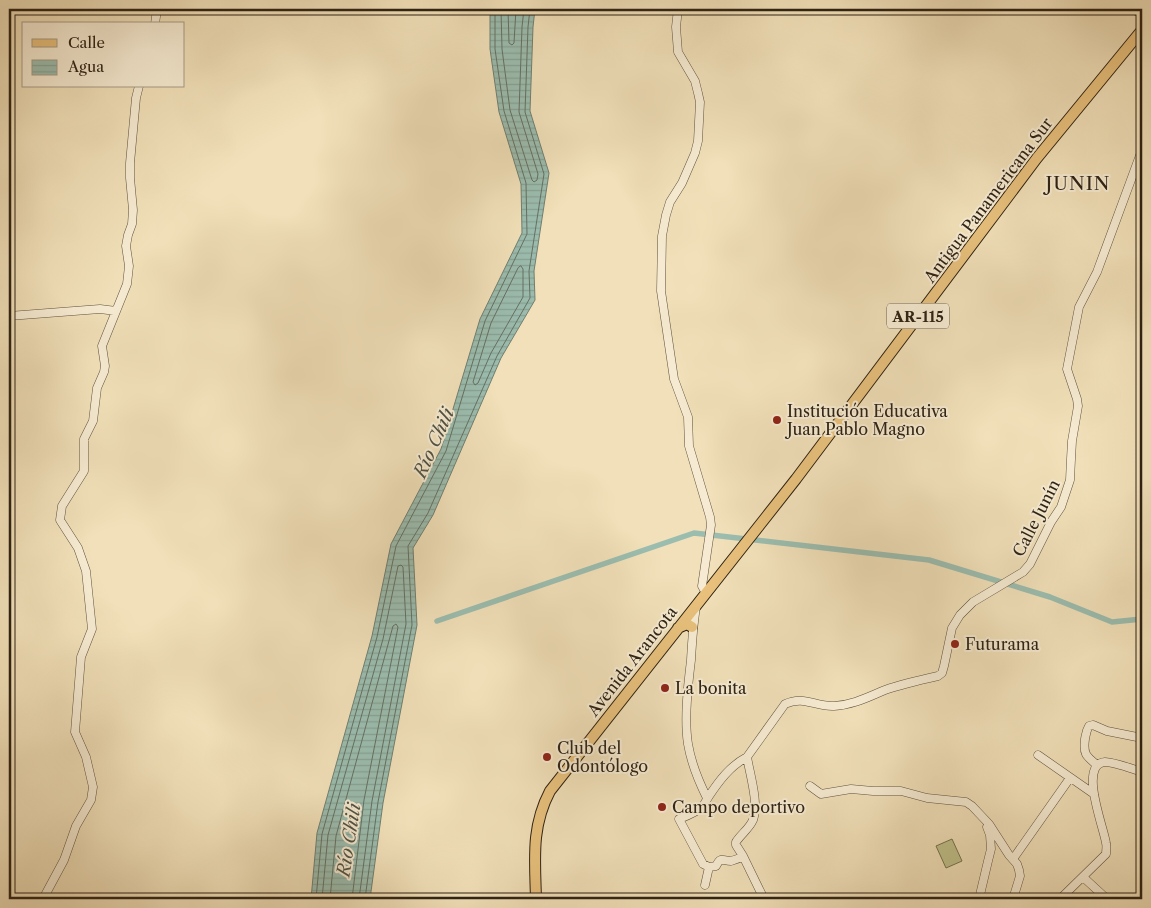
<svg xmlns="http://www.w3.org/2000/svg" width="1151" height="908" font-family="'Libre Caslon Text',serif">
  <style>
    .grass { fill: #bfc18b; stroke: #767250 }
    .water { fill: url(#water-rules); stroke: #6f7f71 }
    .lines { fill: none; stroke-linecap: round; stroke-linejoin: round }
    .shore { stroke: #647062; stroke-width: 1 }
    .canal { stroke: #9bbdaf; stroke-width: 5.5 }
    .minor-casing { stroke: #5f523e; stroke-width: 9 }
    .major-casing { stroke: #2e2315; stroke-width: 12 }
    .minor { stroke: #f6ebd2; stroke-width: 8 }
    .major { stroke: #e8c07c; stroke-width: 10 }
    .poi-dot { fill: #8f2418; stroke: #f6ebd2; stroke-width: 2 }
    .labels { text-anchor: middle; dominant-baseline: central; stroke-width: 4; stroke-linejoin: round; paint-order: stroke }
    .shield { fill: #f6ebd2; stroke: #6a5f4e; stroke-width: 1 }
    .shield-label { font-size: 15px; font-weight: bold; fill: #2e2315 }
    .street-label { font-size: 16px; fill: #2e2315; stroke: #f6ebd2 }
    .poi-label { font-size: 16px; fill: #2e2315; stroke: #f6ebd2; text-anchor: start }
    .water-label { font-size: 18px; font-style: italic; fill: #4f5143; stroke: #f6ebd2 }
    .quarter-label { font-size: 19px; letter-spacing: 1px; fill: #2e2315; stroke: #f6ebd2 }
  </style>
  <defs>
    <pattern id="water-rules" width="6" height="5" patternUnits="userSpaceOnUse" patternTransform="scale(1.25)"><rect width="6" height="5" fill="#9bbdaf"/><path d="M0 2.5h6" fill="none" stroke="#86a296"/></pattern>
  </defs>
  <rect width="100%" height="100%" fill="#f1e0b9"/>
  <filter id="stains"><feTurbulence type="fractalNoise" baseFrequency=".004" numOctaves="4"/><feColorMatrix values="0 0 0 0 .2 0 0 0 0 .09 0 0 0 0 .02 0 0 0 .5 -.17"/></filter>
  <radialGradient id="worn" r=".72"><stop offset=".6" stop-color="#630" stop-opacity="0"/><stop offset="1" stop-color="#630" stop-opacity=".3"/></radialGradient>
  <path class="grass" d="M 952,839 L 962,861 L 946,868 L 936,846 Z"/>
  <path class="water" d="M 490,9 L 535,9 L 533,27 L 530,111 L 549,173 L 534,271 L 535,300 L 501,358 L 433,515 L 413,548 L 417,625 L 383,803 L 370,899 L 311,899 L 317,833 L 372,636 L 391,544 L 441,449 L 480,319 L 522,233 L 521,184 L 499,112 L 490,49 Z"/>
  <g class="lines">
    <path class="shore" d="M 501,9 L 502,49 L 510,110 L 532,180 L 534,182 L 537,180 L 538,174 L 519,112 L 522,27 L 524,9
      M 508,9 L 509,43 L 512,45 L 514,43 L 516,9
      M 521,266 L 523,269 L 523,297 L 491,353 L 478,383 L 475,385 L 473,382 L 491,323 L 518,268 Z
      M 316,899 L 322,834 L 377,637 L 396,546 L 446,451 L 485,321 L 527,234 L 526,183 L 504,111 L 495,49 L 495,9
      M 322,899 L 328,835 L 383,639 L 398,566 L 401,565 L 403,567 L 406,624 L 372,801 L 359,899
      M 330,899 L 336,836 L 393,626 L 396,624 L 398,627 L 364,800 L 352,899
      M 365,899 L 378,802 L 412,625 L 408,546 L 428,513 L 497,356 L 530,298 L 529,271 L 544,174 L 525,112 L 528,27 L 530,9"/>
    <path class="canal" d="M 437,621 L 694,533 L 929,560 L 1050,597 L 1112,622 L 1142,619"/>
    <g class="minor-casing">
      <path id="minor" d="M 678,9 L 676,27 L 678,52 L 695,81 L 698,93 L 700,102 L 698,141 L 695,153 L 682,183 L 670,202 L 666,215 L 662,236 L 661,291 L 674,379 L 688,417 L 689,446 L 710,517 L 711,525 L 702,586 L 706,593
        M 1132,9 L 1142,14
        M 155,24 L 157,9
        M 9,316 L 100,309 L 116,311
        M 696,607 C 693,625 692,642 691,660 C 688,685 684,719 688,744 C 691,762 699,782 707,798
        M 1038,755 L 1094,794
        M 747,757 C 750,775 759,803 753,820 C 749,829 741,834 736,842 L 736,845 L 743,856 L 764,899
        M 1097,765 C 1086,756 1083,754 1085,739 C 1086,734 1086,731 1089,726 L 1093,725 L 1107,731 L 1142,738
        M 810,786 L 821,794 L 851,789 L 873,791 L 901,791 L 927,798 L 966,802 L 972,806 L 989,824 L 1009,855 L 1017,864 L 1019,870 L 1020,876 L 1013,899
        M 743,856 C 740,858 735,860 731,861 C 722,861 721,856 716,866 L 709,867 L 703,864 L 679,819 C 687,816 697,812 703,806 C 705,803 707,799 709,796 C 719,781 730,766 747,757 L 785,704 C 804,695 815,707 834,706 C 853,705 868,697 885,690 C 902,684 920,680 938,676 L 942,673 L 944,666 L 952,628 L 960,615 L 973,602 L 1023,572 L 1030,564 L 1051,522 L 1061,507 L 1070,480 L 1071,459 L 1072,441 L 1078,406 L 1077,399 L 1067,369 L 1079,307 L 1097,272 L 1142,150
        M 1013,859 L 1070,778
        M 1083,877 L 1107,899
        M 705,885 L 709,867
        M 43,899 L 64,860 L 76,826 L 91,800 L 93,787 L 86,757 L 75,732 L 81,657 L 92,629 L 86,571 L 78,548 L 60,520 L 62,506 L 84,471 L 84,439 L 93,421 L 97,388 L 104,372 L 105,366 L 102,346 L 127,284 L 129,266 L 126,246 L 128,235 L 132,224 L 133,210 L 130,178 L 130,163 L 136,98 L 139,86
        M 979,899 L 988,861 L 991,849 L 990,835 L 987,827 L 988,826
        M 1060,899 L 1106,854 C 1106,851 1107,846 1106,843 C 1104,828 1078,764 1105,762 C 1115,762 1132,769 1142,772"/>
    </g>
    <g class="major-casing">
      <path id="major" d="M 678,628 L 687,624 L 692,627
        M 536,899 C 535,859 531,827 550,791 L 796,479 L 1037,158 L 1142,30"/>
    </g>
    <use href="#minor" class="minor"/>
    <use href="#major" class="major"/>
  </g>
  <g class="poi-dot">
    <circle cx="777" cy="420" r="5"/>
    <circle cx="955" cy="644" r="5"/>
    <circle cx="665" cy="688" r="5"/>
    <circle cx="547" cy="757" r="5"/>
    <circle cx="662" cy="807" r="5"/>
  </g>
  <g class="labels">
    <rect class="shield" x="887" y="303.5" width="62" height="25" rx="4"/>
    <g class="shield-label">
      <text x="918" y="316">AR-115</text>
    </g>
    <g class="street-label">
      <text transform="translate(988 200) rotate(-53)">Antigua Panamericana Sur</text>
      <text transform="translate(1036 518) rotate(-63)">Calle Junín</text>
      <text transform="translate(632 661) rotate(-52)">Avenida Arancota</text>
    </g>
    <g class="poi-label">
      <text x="787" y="411">Institución Educativa<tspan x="787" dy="18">Juan Pablo Magno</tspan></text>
      <text x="965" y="644">Futurama</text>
      <text x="675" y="688">La bonita</text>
      <text x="557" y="748">Club del<tspan x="557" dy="18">Odontólogo</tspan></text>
      <text x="672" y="807">Campo deportivo</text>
    </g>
    <g class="water-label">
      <text transform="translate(434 443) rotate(-66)">Río Chili</text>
      <text transform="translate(349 840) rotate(-81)">Río Chili</text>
    </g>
    <g class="quarter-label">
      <text x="1078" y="183">JUNIN</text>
    </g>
  </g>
  <rect width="1151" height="908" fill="none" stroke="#f1e0b9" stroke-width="30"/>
  <rect x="10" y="10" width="1131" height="888" fill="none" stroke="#2e2315" stroke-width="2.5"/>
  <rect x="15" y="15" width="1121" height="878" fill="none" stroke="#2e2315"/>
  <rect x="22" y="22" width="162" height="65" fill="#f6ebd2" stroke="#a69b86"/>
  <rect x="32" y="39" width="25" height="8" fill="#e8c07c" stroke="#a69b86"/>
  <text x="68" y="48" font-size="15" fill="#2e2315">Calle</text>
  <rect x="32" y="60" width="25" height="15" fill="url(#water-rules)" stroke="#a69b86"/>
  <text x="68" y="72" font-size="15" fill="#2e2315">Agua</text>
  <rect width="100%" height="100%" filter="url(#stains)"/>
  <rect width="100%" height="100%" fill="url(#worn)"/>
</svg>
